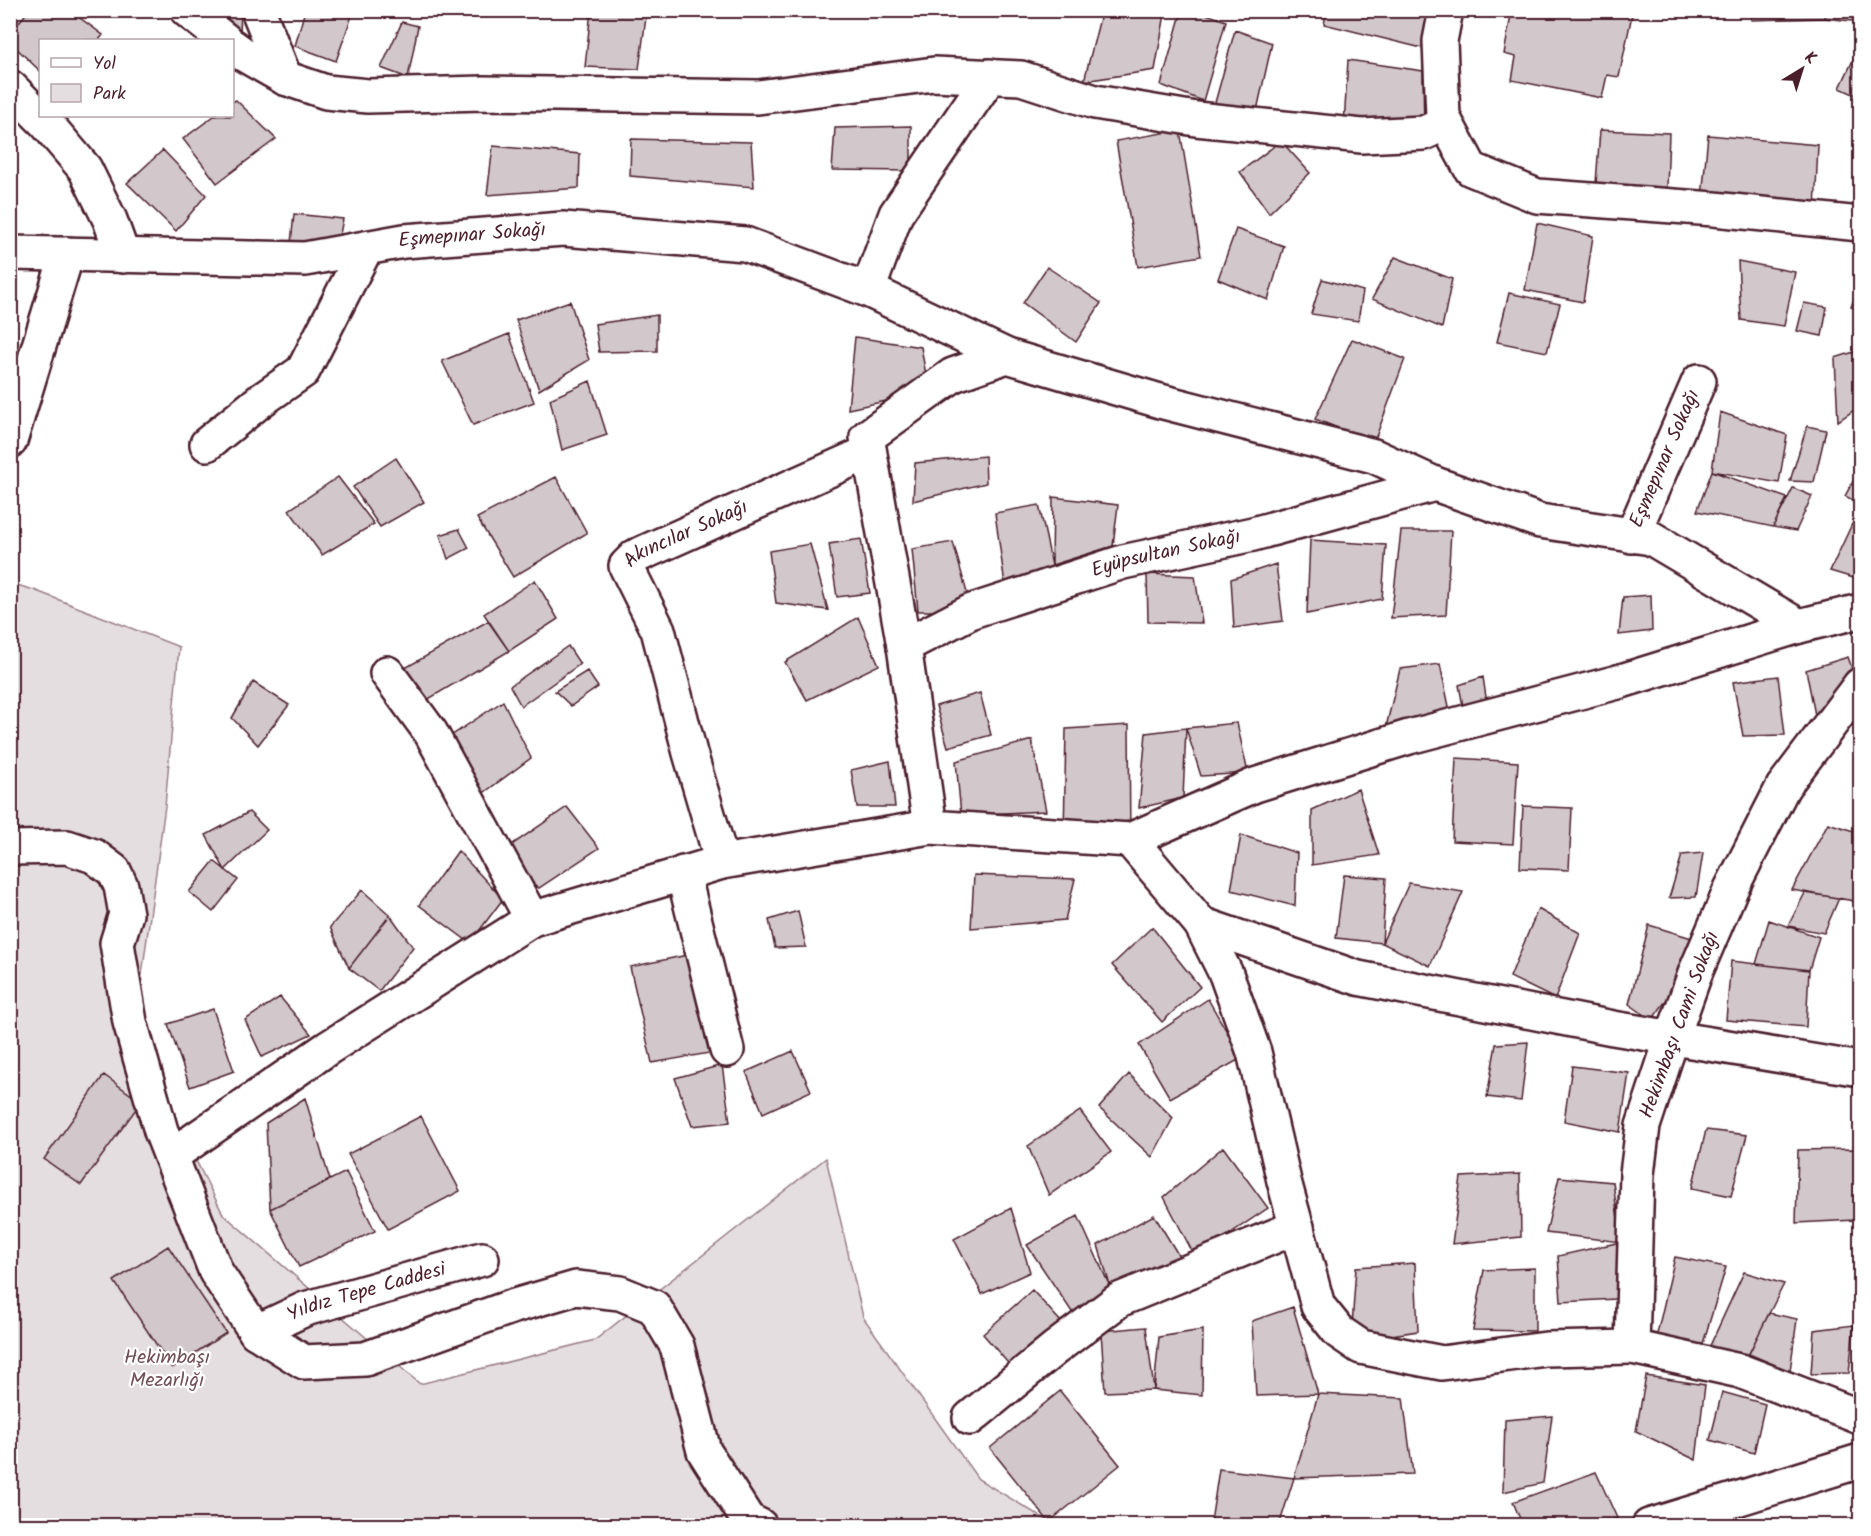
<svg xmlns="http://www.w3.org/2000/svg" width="1871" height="1536" font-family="Kalam,sans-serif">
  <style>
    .green { fill: #e5dee0; stroke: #987e86; stroke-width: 1.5 }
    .building { fill: #d2c7cb; stroke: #4a1f2b; stroke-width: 1.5 }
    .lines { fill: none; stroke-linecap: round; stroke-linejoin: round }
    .minor-casing { stroke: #4a1f2b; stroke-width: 38 }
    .minor { stroke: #fff; stroke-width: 33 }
    .labels { text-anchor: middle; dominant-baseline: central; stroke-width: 4.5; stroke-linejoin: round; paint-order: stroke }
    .street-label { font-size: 20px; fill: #4a1f2b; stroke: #fff }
    .park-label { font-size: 20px; fill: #714f58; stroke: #fff }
  </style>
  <rect width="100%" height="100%" fill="#fff"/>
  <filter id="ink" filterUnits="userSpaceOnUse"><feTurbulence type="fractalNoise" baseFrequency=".0167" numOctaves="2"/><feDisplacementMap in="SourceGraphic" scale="12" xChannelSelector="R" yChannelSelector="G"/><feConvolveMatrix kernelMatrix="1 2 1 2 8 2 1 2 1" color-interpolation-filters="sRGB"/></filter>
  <g filter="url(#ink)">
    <path class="green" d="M 10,583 L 34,590 L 179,647 L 165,806 L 141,982 L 147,1050 L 178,1125 L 223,1214 L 420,1384 L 595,1340 L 826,1158 L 863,1317 L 978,1479 L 1055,1525 L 11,1525 Z"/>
    <path class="building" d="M 29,10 L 69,10 L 103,35 L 99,40 L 40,40 L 40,71 L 10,42 L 10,33 Z
      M 215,10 L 241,10 L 240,34 L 213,30 Z
      M 305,10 L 354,10 L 336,61 L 295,46 Z
      M 591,10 L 647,10 L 639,69 L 585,67 Z
      M 1102,10 L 1150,10 L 1165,14 L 1155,70 L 1084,81 Z
      M 1182,10 L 1195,10 L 1226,21 L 1203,101 L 1161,85 Z
      M 1327,10 L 1432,10 L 1426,49 L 1324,24 Z
      M 1512,10 L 1633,10 L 1619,77 L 1607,75 L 1602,98 L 1512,80 L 1516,57 L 1504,54 Z
      M 1752,10 L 1827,10 L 1825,18 L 1751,20 Z
      M 1827,10 L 1860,10 L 1860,22 L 1825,18 Z
      M 402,22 L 418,26 L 408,78 L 381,68 Z
      M 1235,30 L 1272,43 L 1254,124 L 1213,110 Z
      M 1860,45 L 1860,97 L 1840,88 Z
      M 1348,60 L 1423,71 L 1424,133 L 1344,124 Z
      M 236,100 L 276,139 L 217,183 L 183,139 L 214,116 L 232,116 L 232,102 Z
      M 911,126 L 911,171 L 832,170 L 835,128 Z
      M 1180,130 L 1201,256 L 1138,267 L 1116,141 Z
      M 1600,130 L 1669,133 L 1667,188 L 1596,183 Z
      M 1708,135 L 1818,145 L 1815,210 L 1701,208 Z
      M 631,139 L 751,142 L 754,187 L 630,176 Z
      M 1281,141 L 1310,173 L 1269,213 L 1240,172 Z
      M 493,146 L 580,154 L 579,188 L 487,195 Z
      M 163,150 L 206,195 L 176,231 L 127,183 Z
      M 294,214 L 343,219 L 339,239 L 291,243 Z
      M 1537,223 L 1593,236 L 1583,302 L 1525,290 Z
      M 1236,229 L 1284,246 L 1268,300 L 1218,279 Z
      M 1395,257 L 1452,279 L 1442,328 L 1372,299 Z
      M 1738,261 L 1795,272 L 1784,326 L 1741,320 Z
      M 1047,267 L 1101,303 L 1076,342 L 1023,303 Z
      M 1322,279 L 1363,291 L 1358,321 L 1311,314 Z
      M 1860,283 L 1860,310 L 1851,307 Z
      M 1509,293 L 1560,304 L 1547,352 L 1497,342 Z
      M 570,301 L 589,360 L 539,390 L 516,320 Z
      M 1804,303 L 1827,307 L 1822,336 L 1797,331 Z
      M 657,315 L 657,351 L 599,352 L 595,324 Z
      M 509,334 L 534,402 L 473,425 L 442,361 Z
      M 855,337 L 921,347 L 929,392 L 848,409 Z
      M 1352,339 L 1405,359 L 1374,442 L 1315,419 Z
      M 1860,350 L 1860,406 L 1838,421 L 1835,358 Z
      M 590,381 L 607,435 L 562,450 L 550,399 Z
      M 1720,412 L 1787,435 L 1779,483 L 1712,471 Z
      M 1807,426 L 1826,430 L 1814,482 L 1790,481 Z
      M 985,456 L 986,483 L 913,501 L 915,463 Z
      M 396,458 L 424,502 L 380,527 L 353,487 Z
      M 1860,469 L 1860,504 L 1845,496 Z
      M 1712,471 L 1787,498 L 1773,527 L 1697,511 Z
      M 338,477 L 374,524 L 322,555 L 289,510 Z
      M 556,477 L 587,533 L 513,577 L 477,518 Z
      M 1793,488 L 1812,496 L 1796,531 L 1773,527 Z
      M 1053,497 L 1118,505 L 1113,546 L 1052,565 Z
      M 1039,505 L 1056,584 L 1007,599 L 995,513 Z
      M 1852,524 L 1860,528 L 1860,580 L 1830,571 Z
      M 459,529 L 469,548 L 448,559 L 440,535 Z
      M 1401,531 L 1451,531 L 1446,615 L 1391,618 Z
      M 861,539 L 870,593 L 837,597 L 829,544 Z
      M 1310,540 L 1386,545 L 1382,599 L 1307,614 Z
      M 953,542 L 972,611 L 918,611 L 912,549 Z
      M 810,544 L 828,610 L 776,603 L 769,551 Z
      M 1276,564 L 1283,621 L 1234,628 L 1231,579 Z
      M 1147,574 L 1195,576 L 1202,623 L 1148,622 Z
      M 535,580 L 558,619 L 509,651 L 484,614 Z
      M 1651,595 L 1652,631 L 1619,635 L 1623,597 Z
      M 858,617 L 879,665 L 807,700 L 785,662 Z
      M 488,621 L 509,651 L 422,703 L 405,668 Z
      M 568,646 L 580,664 L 521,706 L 510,686 Z
      M 1848,657 L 1859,689 L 1817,725 L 1806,670 Z
      M 1440,664 L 1450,711 L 1386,727 L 1400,669 Z
      M 587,671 L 598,687 L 571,706 L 555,691 Z
      M 1778,676 L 1785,735 L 1743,736 L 1733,682 Z
      M 1483,677 L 1487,704 L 1466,722 L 1459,685 Z
      M 253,682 L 289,705 L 258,745 L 232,718 Z
      M 980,693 L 991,735 L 948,747 L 936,706 Z
      M 503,701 L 531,758 L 478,797 L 442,742 Z
      M 1237,723 L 1248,773 L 1201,776 L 1186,728 Z
      M 1129,725 L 1130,840 L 1064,836 L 1066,729 Z
      M 1186,728 L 1183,798 L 1139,808 L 1146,733 Z
      M 1032,740 L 1046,811 L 961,815 L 956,761 Z
      M 1456,758 L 1518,762 L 1513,844 L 1452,841 Z
      M 890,761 L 895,807 L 857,807 L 851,770 Z
      M 1358,789 L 1379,855 L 1312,865 L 1312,810 Z
      M 1523,806 L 1572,808 L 1569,870 L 1520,868 Z
      M 567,807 L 599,848 L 539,888 L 497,855 Z
      M 249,812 L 267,830 L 225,870 L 206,835 Z
      M 1828,823 L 1860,833 L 1860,902 L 1792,890 Z
      M 1241,835 L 1297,853 L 1295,906 L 1231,890 Z
      M 458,851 L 503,899 L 470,943 L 419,905 Z
      M 1703,853 L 1696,897 L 1669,898 L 1682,855 Z
      M 214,861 L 238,880 L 213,912 L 189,892 Z
      M 974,875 L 1075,879 L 1065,920 L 971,928 Z
      M 1344,875 L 1386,878 L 1382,943 L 1336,938 Z
      M 1409,883 L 1463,892 L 1430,966 L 1382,943 Z
      M 362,890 L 390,915 L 349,968 L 330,927 Z
      M 1805,893 L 1839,898 L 1824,933 L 1788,926 Z
      M 1538,909 L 1580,933 L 1555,999 L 1510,977 Z
      M 798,911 L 806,947 L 775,948 L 769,920 Z
      M 390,915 L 413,947 L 379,991 L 349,968 Z
      M 1769,920 L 1819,937 L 1809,970 L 1756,964 Z
      M 1649,925 L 1708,943 L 1652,1020 L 1629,1004 Z
      M 1152,927 L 1200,987 L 1162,1022 L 1112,965 Z
      M 702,952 L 727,1050 L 652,1063 L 630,967 Z
      M 1731,961 L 1809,970 L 1806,1027 L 1726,1020 Z
      M 280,997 L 311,1034 L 262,1057 L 245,1020 Z
      M 1208,999 L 1242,1058 L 1170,1098 L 1139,1045 Z
      M 213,1009 L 234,1071 L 190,1087 L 168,1024 Z
      M 1528,1042 L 1521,1101 L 1487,1097 L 1496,1044 Z
      M 793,1051 L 811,1091 L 763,1113 L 746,1072 Z
      M 722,1065 L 730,1122 L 692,1126 L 675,1078 Z
      M 1572,1066 L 1629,1073 L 1620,1132 L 1564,1121 Z
      M 1129,1074 L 1173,1118 L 1152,1157 L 1099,1108 Z
      M 104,1075 L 141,1102 L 81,1185 L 44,1159 Z
      M 305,1098 L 330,1180 L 270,1209 L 266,1123 Z
      M 1080,1111 L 1111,1152 L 1049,1195 L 1028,1146 Z
      M 421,1116 L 460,1191 L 388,1229 L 348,1154 Z
      M 1706,1130 L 1747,1135 L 1731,1196 L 1692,1188 Z
      M 1223,1147 L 1268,1208 L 1195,1257 L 1164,1197 Z
      M 1856,1149 L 1856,1220 L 1796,1223 L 1798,1150 Z
      M 346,1172 L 375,1231 L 299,1267 L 270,1209 Z
      M 1520,1174 L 1521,1237 L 1452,1244 L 1461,1177 Z
      M 1559,1177 L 1613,1182 L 1621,1242 L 1546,1233 Z
      M 1011,1208 L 1030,1272 L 982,1294 L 954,1239 Z
      M 1154,1215 L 1182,1261 L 1111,1289 L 1098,1245 Z
      M 1078,1216 L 1111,1289 L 1074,1315 L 1027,1245 Z
      M 1621,1242 L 1634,1298 L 1561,1302 L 1558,1256 Z
      M 168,1246 L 226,1333 L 172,1368 L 114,1281 Z
      M 1675,1257 L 1726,1267 L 1702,1347 L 1657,1334 Z
      M 1415,1263 L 1418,1331 L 1351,1341 L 1356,1267 Z
      M 1535,1268 L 1535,1331 L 1473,1330 L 1484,1270 Z
      M 1744,1272 L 1784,1284 L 1740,1371 L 1702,1363 Z
      M 1032,1290 L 1062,1323 L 1013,1369 L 983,1334 Z
      M 1293,1307 L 1318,1394 L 1256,1396 L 1252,1321 Z
      M 1769,1313 L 1797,1319 L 1790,1371 L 1749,1354 Z
      M 1854,1325 L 1849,1373 L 1811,1374 L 1814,1330 Z
      M 1146,1327 L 1154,1390 L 1105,1392 L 1101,1331 Z
      M 1203,1330 L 1202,1395 L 1154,1390 L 1159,1337 Z
      M 1646,1376 L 1705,1385 L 1696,1460 L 1636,1431 Z
      M 1060,1391 L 1120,1465 L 1049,1522 L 990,1448 Z
      M 1722,1392 L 1765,1404 L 1754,1453 L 1710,1440 Z
      M 1318,1394 L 1403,1398 L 1413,1474 L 1294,1478 Z
      M 1552,1416 L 1543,1483 L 1503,1492 L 1505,1420 Z
      M 1219,1469 L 1294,1478 L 1279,1526 L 1220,1526 L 1211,1522 Z
      M 1596,1472 L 1617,1518 L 1598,1526 L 1523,1526 L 1513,1502 Z"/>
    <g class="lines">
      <g class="minor-casing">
        <g id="minor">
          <path d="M 187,10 L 225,40"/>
          <path d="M 258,10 L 285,78"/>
          <path d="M 1446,10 L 1440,41 L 1443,117 L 1471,169 L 1537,196 L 1714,209 L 1860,224"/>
          <path d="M 232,46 L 243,54 L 285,78 L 326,92 L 368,96 L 484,93 L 758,97 L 934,74 L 1021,78 L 1095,102 L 1196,119 L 1362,136 L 1424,133 L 1446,123"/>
          <path d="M 10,87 L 46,123 L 85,169 L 110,220 L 123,256"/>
          <path id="s1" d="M 10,253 L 305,259 L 404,241 L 563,229 L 745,244 L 868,290 L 1007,356"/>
          <path d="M 868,290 L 896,214 L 990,76"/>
          <path d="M 10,441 L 67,254"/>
          <path d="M 207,444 L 260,401 L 303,371 L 366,248"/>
          <path id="s2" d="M 1632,536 L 1699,381"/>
          <path d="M 1860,611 L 1799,626 L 1651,538 L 1540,521 L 1435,484 L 1374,456 L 1160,401 L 1007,356 L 953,375 L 867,437 L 904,646 L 930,827 L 1130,840 L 1201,924 L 1358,978 L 1613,1028 L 1860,1069"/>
          <path id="s3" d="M 904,646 L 972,611 L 1123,562 L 1253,534 L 1435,484"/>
          <path d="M 387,673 L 431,733 L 532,919"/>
          <path d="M 1860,685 L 1783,787 L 1731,889 L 1696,971 L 1672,1038 L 1643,1126 L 1637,1174 L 1632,1347 L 1740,1371 L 1860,1417"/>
          <path d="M 1130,840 L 1255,785 L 1409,737 L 1618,682 L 1799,626"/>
          <path d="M 10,848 L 67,847 L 94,856 L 114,871 L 121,886 L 126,914 L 117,943 L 130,1022 L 161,1131 L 216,1272 L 256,1332 L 304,1362 L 365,1359 L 511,1307 L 576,1288 L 620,1293 L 654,1307 L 677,1346 L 704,1451 L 748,1520 L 760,1526"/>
          <path id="s4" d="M 722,862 L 690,753 L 658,630 L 626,566 L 636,556 L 869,452"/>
          <path d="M 683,873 L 727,1050"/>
          <path d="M 1201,924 L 1226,974 L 1254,1052 L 1284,1181 L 1318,1306 L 1339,1332 L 1361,1347 L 1442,1363 L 1546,1349 L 1632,1347"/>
          <path d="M 171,1156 L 328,1048 L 532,919 L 722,862 L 930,827"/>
          <path id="s5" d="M 256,1332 L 305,1309 L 482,1259"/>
          <path d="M 970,1418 L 1054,1349 L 1119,1300 L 1297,1227"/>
          <path d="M 1649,1526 L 1860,1461"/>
        </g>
      </g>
      <use href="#minor" class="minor"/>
    </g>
  </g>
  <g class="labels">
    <g class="street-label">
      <text stroke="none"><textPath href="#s1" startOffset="464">Eşmepınar Sokağı</textPath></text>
      <text stroke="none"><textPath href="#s2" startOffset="84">Eşmepınar Sokağı</textPath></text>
      <text stroke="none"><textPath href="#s4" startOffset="381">Akıncılar Sokağı</textPath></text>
      <text stroke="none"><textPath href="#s3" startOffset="279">Eyüpsultan Sokağı</textPath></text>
      <text transform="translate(1680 1025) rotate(-70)">Hekimbaşı Cami Sokağı</text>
      <text stroke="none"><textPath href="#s5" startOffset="118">Yıldız Tepe Caddesi</textPath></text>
    </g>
    <g class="park-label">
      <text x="167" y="1358">Hekimbaşı<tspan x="167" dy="23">Mezarlığı</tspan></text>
    </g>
  </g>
  <rect width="1871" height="1536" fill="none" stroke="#fff" stroke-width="36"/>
  <rect x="18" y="18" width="1835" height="1500" fill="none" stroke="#4a1f2b" stroke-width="2" filter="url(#ink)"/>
  <rect x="39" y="39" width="195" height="78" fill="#ffffff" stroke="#b7a5aa" stroke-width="1.5"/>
  <rect x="51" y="58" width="30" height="9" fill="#ffffff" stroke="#b7a5aa" stroke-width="1.5"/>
  <text x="93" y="69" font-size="18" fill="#4a1f2b">Yol</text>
  <rect x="51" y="84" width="30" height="18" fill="#e5dee0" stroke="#b7a5aa" stroke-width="1.5"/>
  <text x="93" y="99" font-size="18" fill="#4a1f2b">Park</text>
  <g transform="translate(1802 69) rotate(38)" stroke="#ffffff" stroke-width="4.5" paint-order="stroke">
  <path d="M0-4.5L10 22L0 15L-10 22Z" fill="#4a1f2b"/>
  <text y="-9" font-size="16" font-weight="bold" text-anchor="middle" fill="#4a1f2b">K</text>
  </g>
</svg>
